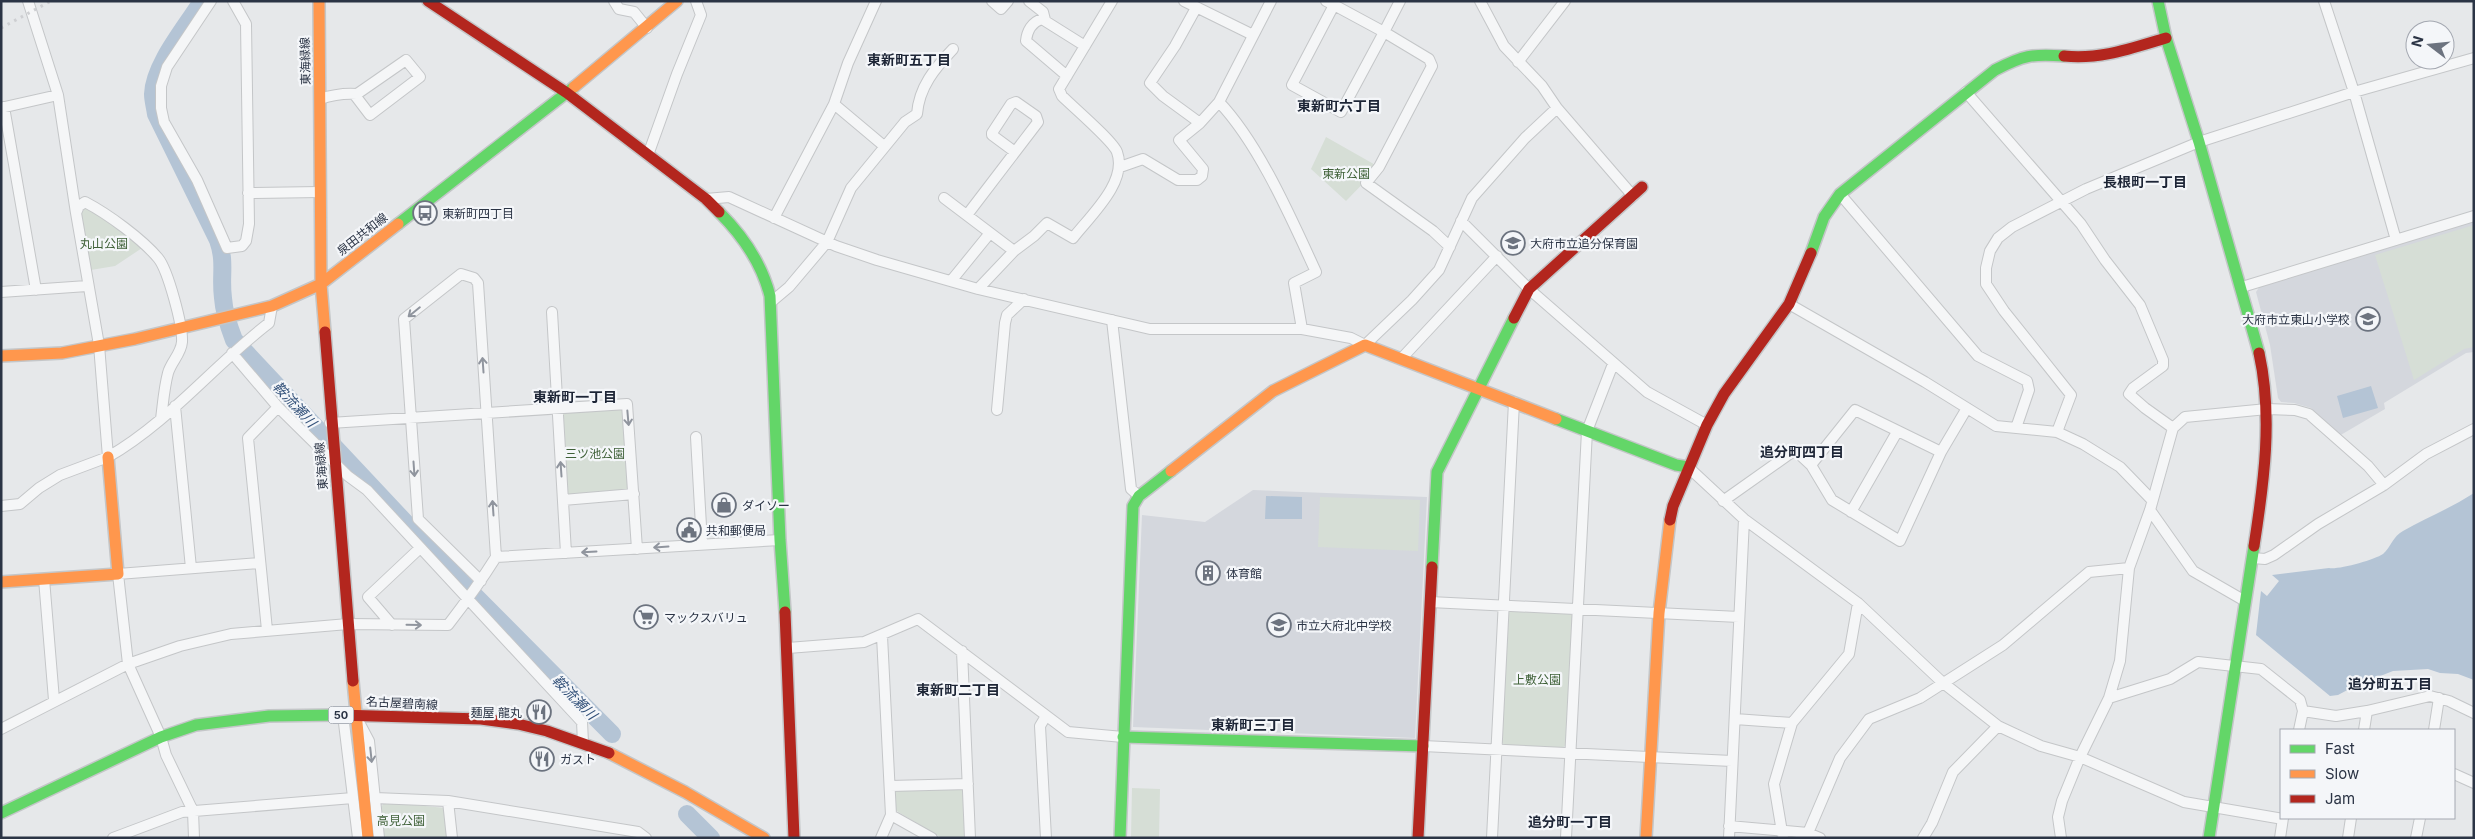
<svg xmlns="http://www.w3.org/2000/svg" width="2475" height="839" font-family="Inter,'Noto Sans JP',sans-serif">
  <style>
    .built { fill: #d4d7dd }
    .green { fill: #d6ded6 }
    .water { fill: #b4c4d5 }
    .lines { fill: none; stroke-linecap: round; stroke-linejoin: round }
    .river { stroke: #b4c4d5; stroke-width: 18 }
    .street-casing { stroke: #c4c6c8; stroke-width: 12 }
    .fast-casing { stroke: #c4c6c8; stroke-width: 14 }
    .slow-casing { stroke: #c4c6c8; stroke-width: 14 }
    .jam-casing { stroke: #c4c6c8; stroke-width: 14 }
    .street { stroke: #f5f6f7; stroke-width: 10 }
    .fast { stroke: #63d668; stroke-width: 11 }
    .slow { stroke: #ff974d; stroke-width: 11 }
    .jam { stroke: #b3261e; stroke-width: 11 }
    .rail { stroke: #cecfd2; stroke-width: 3; stroke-dasharray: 2.5 5; stroke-linecap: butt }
    .oneway { stroke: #90959e }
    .labels { text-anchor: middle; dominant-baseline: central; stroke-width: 4.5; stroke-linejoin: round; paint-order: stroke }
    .shield { fill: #f4f6f9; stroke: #676e7b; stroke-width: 1 }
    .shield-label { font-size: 11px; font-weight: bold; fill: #2b3445 }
    .street-label { font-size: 12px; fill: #2b3445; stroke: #f4f6f9 }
    .park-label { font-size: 12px; fill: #3f6138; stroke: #f4f6f9 }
    .poi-label { font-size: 12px; fill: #2b3445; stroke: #f4f6f9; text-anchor: start }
    .neighbourhood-label { font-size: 14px; font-weight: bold; fill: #1d2536; stroke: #f4f6f9 }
    .water-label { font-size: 14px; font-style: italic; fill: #34527a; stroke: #f4f6f9 }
  </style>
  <rect width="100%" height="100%" fill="#e6e8ea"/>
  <path class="built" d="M 2474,220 L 2474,352 L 2466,353 L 2384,403 L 2385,409 L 2339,436 L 2311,408 L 2294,403 L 2281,402 L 2278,398 L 2270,345 L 2256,292 L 2260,286 Z
    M 1253,490 L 1427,497 L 1415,738 L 1133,727 L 1142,515 L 1205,522 Z"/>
  <path class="green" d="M 1326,137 L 1379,167 L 1346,201 L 1311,169 Z
    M 85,202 L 145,246 L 115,266 L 85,271 L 79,206 Z
    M 2474,225 L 2474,347 L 2464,349 L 2414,380 L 2375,255 Z
    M 620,409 L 625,412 L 629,489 L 572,497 L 566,494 L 562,416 L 564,412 Z
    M 1320,497 L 1420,500 L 1418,551 L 1318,547 Z
    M 1511,610 L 1570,613 L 1573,616 L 1566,745 L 1562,748 L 1504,745 L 1501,741 L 1508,614 Z
    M 962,786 L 964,791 L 966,838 L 942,838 L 895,810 L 894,792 L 897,789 Z
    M 1132,788 L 1160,789 L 1159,838 L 1131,838 Z
    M 385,802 L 445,808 L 449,838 L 384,838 L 381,807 Z"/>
  <path class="water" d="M 2371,386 L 2378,408 L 2343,418 L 2337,396 Z
    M 2474,493 L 2474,680 L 2458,674 L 2440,673 L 2428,669 L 2393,671 L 2355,686 L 2338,695 L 2330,696 L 2256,635 L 2261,591 L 2267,596 L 2279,581 L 2272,575 L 2329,568 C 2338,570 2374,560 2383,554 C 2391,547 2393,536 2403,531 C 2426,518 2451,508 2474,493 Z
    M 1266,496 L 1302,497 L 1302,519 L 1265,519 Z"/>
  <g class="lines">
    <path class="river" d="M 202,1 C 187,26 154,64 153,94 C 153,100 155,107 156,114 L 218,240 C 226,263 220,276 223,298 C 224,313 229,327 234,340 L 460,581 L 612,734
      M 687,814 L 711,838"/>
    <g class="street-casing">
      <path id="street" d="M 28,1 L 58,95 L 76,213
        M 211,1 L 167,67 L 161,86 L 161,108 L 164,122 L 197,180 L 227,248 L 242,246 L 246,241 L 249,224 L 246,24 L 233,1
        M 614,1 L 619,9 L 634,12 L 647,28
        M 992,1 L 1001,9 L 1008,1
        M 1029,1 L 1043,12 L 1045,20
        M 1184,1 L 1253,35
        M 1326,1 L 1334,5 L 1384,32 L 1341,112 L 1292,85 L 1334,5
        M 1400,1 L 1384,32 L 1429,59 L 1432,66 L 1379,167 L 1366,183 L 1433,231 L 1450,247
        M 1480,1 L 1504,46 L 1542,86 L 1557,108 L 1633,196
        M 2324,1 L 2354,92 L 2396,240
        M 1196,8 L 1175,46 L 1150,83 L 1163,96 L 1200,123 L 1219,102 L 1271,1
        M 1518,62 L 1565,1
        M 1067,76 L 1026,41 C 1027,31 1032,22 1042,19 L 1085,46
        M 1966,92 L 2081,224 L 2105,260 L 2140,305 L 2163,360 L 2163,366 L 2133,388 L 2129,394 L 2145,408 L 2173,428
        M 320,99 C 332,95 344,93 357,94 L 406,60 L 420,77 L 370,115 L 354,94
        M 1219,102 C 1259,144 1291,218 1316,272 L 1294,283 L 1302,329
        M 834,104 L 884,146
        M 4,107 L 36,290
        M 1,108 L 58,95
        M 648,155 L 677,74 L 701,15 L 696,1
        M 1120,167 L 1143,159 L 1178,180 L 1197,180 L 1202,176 L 1203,169 L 1179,140 L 1200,123
        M 248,193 L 320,192
        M 1840,194 L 1978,356 L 2027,381 L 2029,390 L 2016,428
        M 944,198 L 1014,251
        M 706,199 L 729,197 L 836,246 L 877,260 L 978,289 L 1150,329 L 1302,329 L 1351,338 L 1365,345 L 1412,300 L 1439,270 L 1472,198 L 1525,138 L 1557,108
        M 967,215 L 1038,122 L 1036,116 L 1016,102 L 1011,104 L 992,133 L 992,135 L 1015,152
        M 774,218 L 834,104 L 848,63 L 876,1
        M 1461,221 L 1529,289 L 1647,392 L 1707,425
        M 951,281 L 990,233
        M 2242,287 L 2474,216
        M 978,289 L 1014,251 L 1034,236 L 1047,223 L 1073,238 C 1090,216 1128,182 1117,152 C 1113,141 1073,107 1062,96 L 1059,89 L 1112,1
        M 1,292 L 87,286
        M 770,303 L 789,287 L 827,242 L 851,188 L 905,122 L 917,114 C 919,87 935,68 953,49
        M 1789,304 L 1925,382 L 1996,426 L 2057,432 L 2083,444 L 2120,467 L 2151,499
        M 552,312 L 566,553
        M 1112,320 L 1131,489 L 1139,496
        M 232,353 L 278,407 L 348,476 L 367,490 L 582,722 L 583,742
        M 1401,359 L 1497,256
        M 175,406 L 191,568
        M 997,410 L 1005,323 L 1007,315 L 1024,299
        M 161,419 C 163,404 164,388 168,373 C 171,362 181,354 182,342 C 183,326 168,270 158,258 C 142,239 108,214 85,202 L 79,206 L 76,213 L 99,345 L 108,457 C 169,422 214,365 269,323 L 272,306
        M 330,423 L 627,404 L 637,549
        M 2057,432 L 2071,395 L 2004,311 L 1986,284 L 1986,268 L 1990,251 L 1998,238 L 2012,227 L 2086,189 L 2199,142 L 2354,92 L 2474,58
        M 696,437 L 702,544
        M 1811,465 L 1855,410 L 1941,452
        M 1688,467 L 1744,519 L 1858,603 L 1942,682 L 1998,726 L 2041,746 L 2080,757 L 2184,802 L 2283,819
        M 563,500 L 634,494
        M 1723,501 L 1795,450 L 1811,465 L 1832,500 L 1900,541 L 1941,452 L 1967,408
        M 1,506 L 20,504 L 39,488 L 60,475 L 108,457
        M 2150,510 L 2193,571 L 2245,601
        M 1851,512 L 1897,432
        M 496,557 L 780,540
        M 2253,558 L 2265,559 L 2274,555 L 2318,524 L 2384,485 L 2426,454 L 2474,429
        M 44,579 L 54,700
        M 1430,602 L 1739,617
        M 392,625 L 368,597 L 419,549
        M 267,630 L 248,438 L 278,407
        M 788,648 L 864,642 L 918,619 L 1068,732 L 1123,737
        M 962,651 L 970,838
        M 2109,698 L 2170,679 L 2198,662 L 2261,669 L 2300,700 L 2303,711 L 2299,730
        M 2303,711 L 2336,716 L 2367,711 L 2430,696 L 2449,701 L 2474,713
        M 343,715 L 358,838
        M 1735,719 L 1792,723
        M 360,724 L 369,741 L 379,838
        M 1,729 L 128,664 L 180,646 L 231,634 L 348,624 L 448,625 C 465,603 481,581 496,557 L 478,283 L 474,278 L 461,274 L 404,319 L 418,519 L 481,581
        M 2364,730 L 2367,711
        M 2434,730 L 2439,698
        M 1423,746 L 1732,761
        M 2454,774 L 2474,783
        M 890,786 L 968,784
        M 375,798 L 448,801 L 638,832 L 646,838
        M 448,801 L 452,838
        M 891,815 L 932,838
        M 1729,826 L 1808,833 L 1820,838
        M 1808,833 L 1840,758 L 1869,719 L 1920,698 L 2003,645 L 2089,572 L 2129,568
        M 113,838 L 182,812 L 353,798
        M 194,838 L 193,811 L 166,755 L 161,737 L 128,664 L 118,574 L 259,563
        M 881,838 L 891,815 L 882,636
        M 1046,838 L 1040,726 L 1046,716
        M 1492,838 L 1514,402
        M 1566,838 L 1587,431 L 1613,364
        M 1729,838 L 1744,519
        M 1783,838 L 1774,784 L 1792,723 L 1849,654 L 1858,603
        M 1923,838 L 1932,823 L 1953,772 L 1998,726
        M 2061,838 L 2058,817 L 2062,801 L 2080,757 L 2109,698 L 2120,661 L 2129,568 L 2150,510 L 2173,428 L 2185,417 L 2267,409 L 2295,410 L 2309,414 L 2368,466 L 2384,485
        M 2280,838 L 2283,818
        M 2348,838 L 2351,818
        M 2416,838 L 2420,818"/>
    </g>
    <g class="fast-casing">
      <path id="fast" d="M 2158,1 L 2166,38 L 2199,142 L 2259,353
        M 719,212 C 742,235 762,264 770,296 L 780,540 L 785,612
        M 398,224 L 574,87
        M 1811,253 L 1824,217 L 1840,194 L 1995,70 C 2024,55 2031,54 2064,56
        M 1556,419 L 1676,465 L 1688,467
        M 1432,567 L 1437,472 L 1514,318
        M 1123,737 L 1423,746
        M 1,813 L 161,737 L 196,725 L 269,716 L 338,715
        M 1120,838 L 1133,506 L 1139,496 L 1171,471
        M 2209,838 L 2254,546"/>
    </g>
    <g class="slow-casing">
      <path id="slow" d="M 319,1 L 321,284 L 325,332
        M 574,87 L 677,1
        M 1,356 L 62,353 L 135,339 L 272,306 L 321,284 L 398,224
        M 1171,471 L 1273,391 L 1365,345 L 1556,419
        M 1,582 L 118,574 L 108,457
        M 353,681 L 368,838
        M 609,753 L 685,792 L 764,838
        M 1646,838 L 1659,613 L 1670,520"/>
    </g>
    <g class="jam-casing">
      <path id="jam" d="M 428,1 L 567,93 L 706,199 L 719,212
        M 2064,56 C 2100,60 2132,48 2166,38
        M 1514,318 L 1529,289 L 1642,187
        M 325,332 L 353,681
        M 1670,520 L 1673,506 L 1707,425 L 1724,394 L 1789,304 L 1811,253
        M 2254,546 C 2264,482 2273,416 2259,353
        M 785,612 L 794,838
        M 338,715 L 481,719 L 518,724 L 547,731 L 609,753
        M 1418,838 L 1432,567"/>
    </g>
    <use href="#street" class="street"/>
    <use href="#fast" class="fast"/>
    <use href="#slow" class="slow"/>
    <use href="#jam" class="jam"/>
    <path class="rail" d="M 1,28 L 51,1"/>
  </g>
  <defs><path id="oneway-shaft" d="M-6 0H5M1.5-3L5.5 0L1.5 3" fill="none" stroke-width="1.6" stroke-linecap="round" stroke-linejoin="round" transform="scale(1.25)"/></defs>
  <g class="oneway">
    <use href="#oneway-shaft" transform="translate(414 312) rotate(141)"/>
    <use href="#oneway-shaft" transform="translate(483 365) rotate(-94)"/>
    <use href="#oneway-shaft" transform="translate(628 418) rotate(85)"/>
    <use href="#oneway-shaft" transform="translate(414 469) rotate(86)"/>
    <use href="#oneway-shaft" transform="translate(561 469) rotate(-94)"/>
    <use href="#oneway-shaft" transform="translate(493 508) rotate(-94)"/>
    <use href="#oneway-shaft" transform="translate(661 547) rotate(176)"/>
    <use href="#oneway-shaft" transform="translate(589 552) rotate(177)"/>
    <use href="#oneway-shaft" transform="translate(414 625) rotate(1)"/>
    <use href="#oneway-shaft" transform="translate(371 755) rotate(84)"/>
  </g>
  <defs>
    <g id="bus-ring" transform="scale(1.25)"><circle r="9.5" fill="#f4f6f9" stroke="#6c737f" stroke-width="1.5"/><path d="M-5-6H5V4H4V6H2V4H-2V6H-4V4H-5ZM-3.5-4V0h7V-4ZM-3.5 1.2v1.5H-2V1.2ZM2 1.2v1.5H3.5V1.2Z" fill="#6c737f"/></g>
    <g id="school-ring" transform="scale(1.25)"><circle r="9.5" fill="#f4f6f9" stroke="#6c737f" stroke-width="1.5"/><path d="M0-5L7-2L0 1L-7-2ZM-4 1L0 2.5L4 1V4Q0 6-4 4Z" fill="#6c737f"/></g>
    <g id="shop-ring" transform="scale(1.25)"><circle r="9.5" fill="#f4f6f9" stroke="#6c737f" stroke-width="1.5"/><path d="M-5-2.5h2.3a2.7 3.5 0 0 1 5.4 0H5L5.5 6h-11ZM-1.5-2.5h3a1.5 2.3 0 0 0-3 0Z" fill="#6c737f"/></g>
    <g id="civic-ring" transform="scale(1.25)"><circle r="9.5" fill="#f4f6f9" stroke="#6c737f" stroke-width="1.5"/><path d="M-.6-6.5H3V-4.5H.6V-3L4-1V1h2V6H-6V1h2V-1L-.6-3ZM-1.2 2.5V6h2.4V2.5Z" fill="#6c737f"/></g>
    <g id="building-ring" transform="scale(1.25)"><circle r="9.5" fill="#f4f6f9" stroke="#6c737f" stroke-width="1.5"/><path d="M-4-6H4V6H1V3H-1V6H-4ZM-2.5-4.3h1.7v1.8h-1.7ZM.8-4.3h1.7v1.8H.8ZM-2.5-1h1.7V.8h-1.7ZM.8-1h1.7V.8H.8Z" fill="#6c737f"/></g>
    <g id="supermarket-ring" transform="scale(1.25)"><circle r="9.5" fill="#f4f6f9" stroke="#6c737f" stroke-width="1.5"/><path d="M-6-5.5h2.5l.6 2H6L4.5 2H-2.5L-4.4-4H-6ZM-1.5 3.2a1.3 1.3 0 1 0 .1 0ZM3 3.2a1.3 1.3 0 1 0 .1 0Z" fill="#6c737f"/></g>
    <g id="restaurant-ring" transform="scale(1.25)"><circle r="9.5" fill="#f4f6f9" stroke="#6c737f" stroke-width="1.5"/><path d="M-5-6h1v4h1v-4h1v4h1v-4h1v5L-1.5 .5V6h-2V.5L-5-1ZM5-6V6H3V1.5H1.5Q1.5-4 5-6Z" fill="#6c737f"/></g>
  </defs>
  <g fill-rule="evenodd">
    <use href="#bus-ring" x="425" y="213"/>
    <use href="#school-ring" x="1513" y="243"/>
    <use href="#school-ring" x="2368" y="319"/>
    <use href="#shop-ring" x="724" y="505"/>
    <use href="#civic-ring" x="689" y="530"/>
    <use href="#building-ring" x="1208" y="573"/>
    <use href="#supermarket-ring" x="646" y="617"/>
    <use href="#school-ring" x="1279" y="625"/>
    <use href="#restaurant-ring" x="539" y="712"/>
    <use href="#restaurant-ring" x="542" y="759"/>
  </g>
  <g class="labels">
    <rect class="shield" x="328.5" y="706.5" width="25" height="17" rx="4"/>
    <g class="shield-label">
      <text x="341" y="715">50</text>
    </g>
    <g class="street-label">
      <text transform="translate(305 61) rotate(-91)">東海緑線</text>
      <text transform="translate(362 234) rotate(-38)">泉田共和線</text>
      <text transform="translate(321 466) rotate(-95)">東海緑線</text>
      <text transform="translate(402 703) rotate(3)">名古屋碧南線</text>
    </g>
    <g class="park-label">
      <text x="1346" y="173">東新公園</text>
      <text x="104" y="243">丸山公園</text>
      <text x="595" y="453">三ツ池公園</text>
      <text x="1537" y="679">上敷公園</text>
      <text x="401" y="820">高見公園</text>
    </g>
    <g class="poi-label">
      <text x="442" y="213">東新町四丁目</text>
      <text x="1530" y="243">大府市立追分保育園</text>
      <text x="2350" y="319" text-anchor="end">大府市立東山小学校</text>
      <text x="742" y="505">ダイソー</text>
      <text x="706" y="530">共和郵便局</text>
      <text x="1226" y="573">体育館</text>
      <text x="664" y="617">マックスバリュ</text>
      <text x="1296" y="625">市立大府北中学校</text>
      <text x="522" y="712" text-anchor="end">麺屋 龍丸</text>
      <text x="560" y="759">ガスト</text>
    </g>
    <g class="neighbourhood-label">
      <text x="909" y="59">東新町五丁目</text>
      <text x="1339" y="105">東新町六丁目</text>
      <text x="2145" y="181">長根町一丁目</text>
      <text x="575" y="396">東新町一丁目</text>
      <text x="1802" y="451">追分町四丁目</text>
      <text x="2390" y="683">追分町五丁目</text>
      <text x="958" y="689">東新町二丁目</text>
      <text x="1253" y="724">東新町三丁目</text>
      <text x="1570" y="821">追分町一丁目</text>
    </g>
    <g class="water-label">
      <text transform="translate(295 404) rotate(47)">鞍流瀬川</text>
      <text transform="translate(575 697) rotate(45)">鞍流瀬川</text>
    </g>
  </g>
  <rect width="2475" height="839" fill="none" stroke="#2b3445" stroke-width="5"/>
  <rect x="2280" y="729" width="175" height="90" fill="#f4f6f9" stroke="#a4a8b1"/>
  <rect x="2290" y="745" width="25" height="8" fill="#63d668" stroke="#a4a8b1"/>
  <text x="2325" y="754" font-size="15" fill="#2b3445">Fast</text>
  <rect x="2290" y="770" width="25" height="8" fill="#ff974d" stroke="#a4a8b1"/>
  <text x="2325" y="779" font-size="15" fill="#2b3445">Slow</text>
  <rect x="2290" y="795" width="25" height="8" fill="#b3261e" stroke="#a4a8b1"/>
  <text x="2325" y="804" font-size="15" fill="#2b3445">Jam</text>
  <g transform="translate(2430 45) rotate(286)"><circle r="24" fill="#f4f6f9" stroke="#a4a8b1"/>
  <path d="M0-4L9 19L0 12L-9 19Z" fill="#6c737f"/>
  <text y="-8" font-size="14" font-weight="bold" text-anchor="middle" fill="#2b3445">N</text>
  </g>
</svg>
